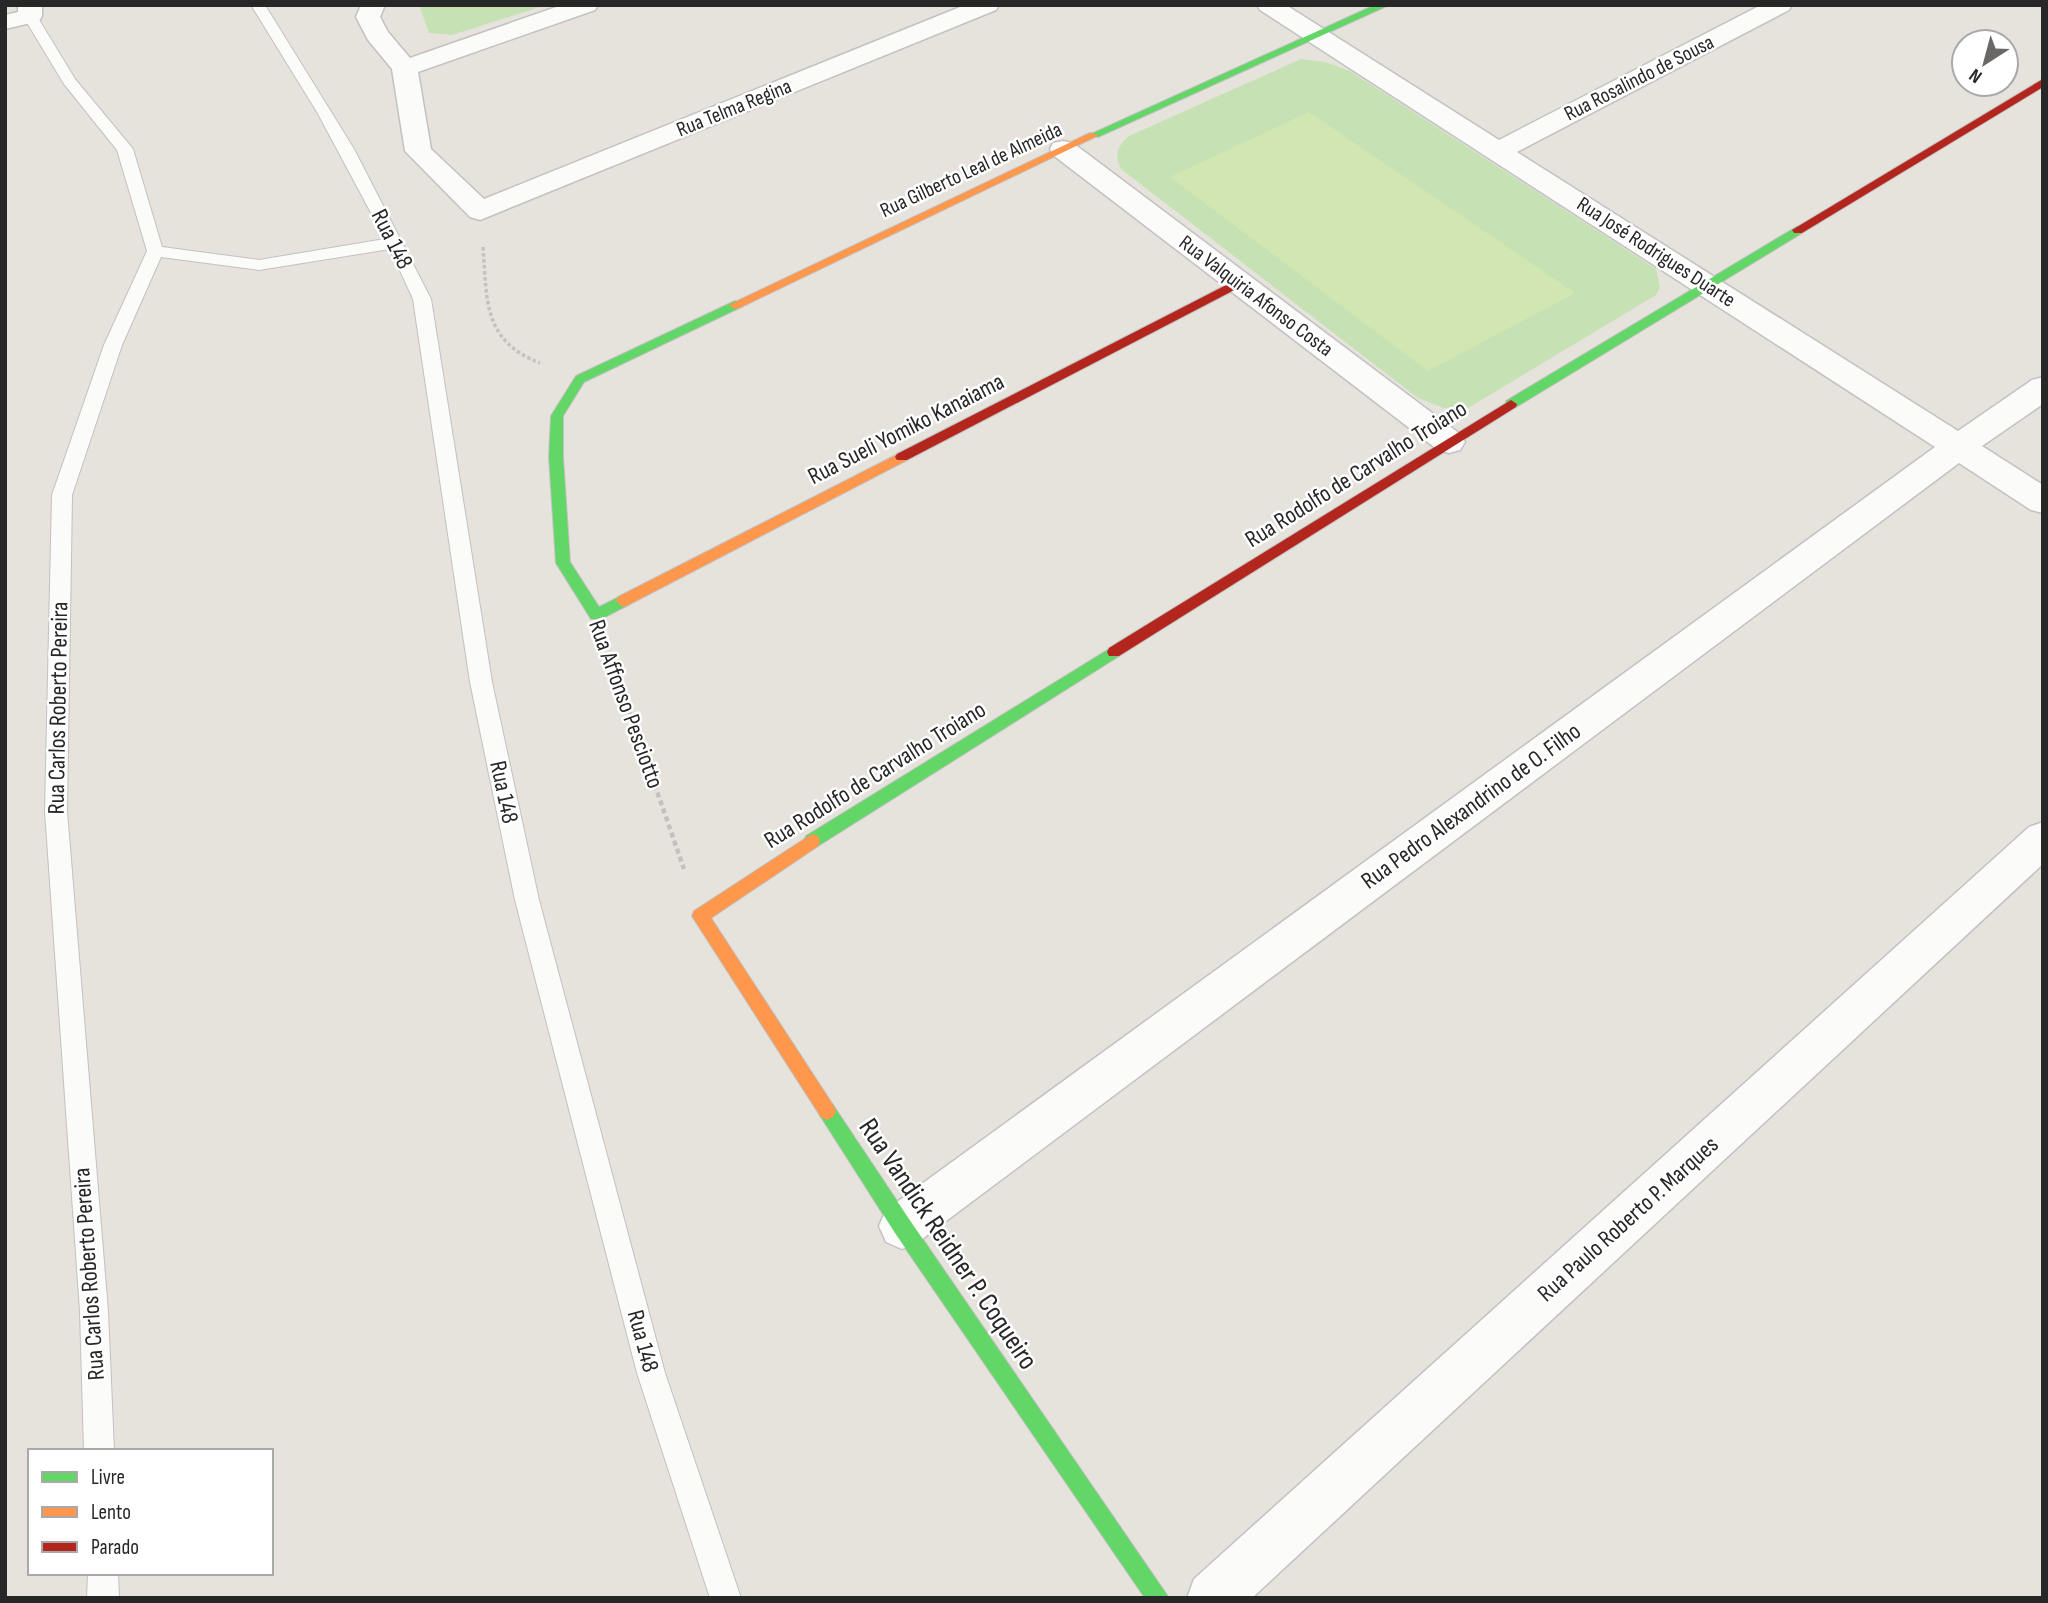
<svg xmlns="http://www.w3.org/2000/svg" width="2048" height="1603" font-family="'Sofia Sans Condensed',sans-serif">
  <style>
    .green { fill: #c6e2b4 }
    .pitch { fill: #d1e6b1 }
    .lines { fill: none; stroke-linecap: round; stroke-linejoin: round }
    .lane-casing { stroke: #c3c1c2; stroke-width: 2 }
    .street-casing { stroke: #c3c1c2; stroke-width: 3 }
    .fast-casing { stroke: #c3c1c2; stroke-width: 2 }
    .slow-casing { stroke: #c3c1c2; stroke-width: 2 }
    .jam-casing { stroke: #c3c1c2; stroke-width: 2 }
    .path-far1 { stroke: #c2c2c1; stroke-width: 3.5; stroke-dasharray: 3.5 2.5; stroke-linecap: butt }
    .path { stroke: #c2c2c1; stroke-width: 4.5; stroke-dasharray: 5 3.5; stroke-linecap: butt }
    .lane { fill: #fbfbfa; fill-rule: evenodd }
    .street { fill: #fbfbfa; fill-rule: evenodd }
    .fast { fill: #63d668; fill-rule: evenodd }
    .slow { fill: #ff974d; fill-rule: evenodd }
    .jam { fill: #b3261e; fill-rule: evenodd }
    .labels { text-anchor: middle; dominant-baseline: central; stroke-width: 5; stroke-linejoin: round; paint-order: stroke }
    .far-street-label { font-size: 21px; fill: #272727; stroke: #fff }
    .street-label { font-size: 24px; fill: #272727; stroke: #fff }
    .near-street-label { font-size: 28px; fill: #272727; stroke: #fff }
  </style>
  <rect width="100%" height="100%" fill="#e6e2dc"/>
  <path class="green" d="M 419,5 L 546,5 L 452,35 L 429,33 Z
    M 1301,59 L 1325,62 L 1350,71 L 1656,269 L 1660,287 L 1656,295 L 1468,408 L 1444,408 L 1418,398 L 1121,169 C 1114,155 1117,146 1129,136 Z"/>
  <path class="pitch" d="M 1309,112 L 1575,293 L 1428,371 L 1170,177 Z"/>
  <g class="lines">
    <g class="lane-casing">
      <path id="lane" d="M 251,5 L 265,5 L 354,149 L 431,299 L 492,682 L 539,900 L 665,1373 L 741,1598 L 710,1598 L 637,1373 L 515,900 L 470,682 L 413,299 L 390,249 L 259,270 L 161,257 L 122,345 L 72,495 L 67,811 L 108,1311 L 114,1451 L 84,1451 L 80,1311 L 45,811 L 52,495 L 104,345 L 147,251 L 117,150 L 64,84 L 23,16 L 25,13 L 35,13 L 75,79 L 133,149 L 162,247 L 259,260 L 385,239 L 317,112 Z
        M 88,1573 L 118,1573 L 119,1598 L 87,1598 Z"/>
    </g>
    <g class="street-casing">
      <path id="street" d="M 18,5 L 42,5 L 42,16 L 39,21 L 5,29 L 5,15 L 18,12 Z
        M 361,5 L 385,5 L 380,17 L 388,32 L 410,58 L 562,5 L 598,5 L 595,10 L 418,72 L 431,149 L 484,199 L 965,5 L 999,5 L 996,10 L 480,220 L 470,217 L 405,151 L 392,69 L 368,40 L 356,17 Z
        M 1257,5 L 1286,5 L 1499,140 L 1761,5 L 1792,5 L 1789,10 L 1517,152 L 1958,431 L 2032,380 L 2043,377 L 2043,404 L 1982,446 L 2043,485 L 2043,513 L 2031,510 L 1959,463 L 918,1242 L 902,1249 L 886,1242 L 879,1226 L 886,1210 L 1935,447 L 1260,10 Z
        M 1063,141 L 1073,143 L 1460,434 L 1465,442 L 1460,450 L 1449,453 L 1438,450 L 1053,155 L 1050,149 L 1053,143 Z
        M 2043,822 L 2043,864 L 1252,1598 L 1187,1598 L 1194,1579 L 2029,827 Z"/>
    </g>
    <g class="fast-casing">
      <path id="fast" d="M 1375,5 L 1389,5 L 1098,137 L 1089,135 Z
        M 1798,226 L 1802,227 L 1802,233 L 1516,407 L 1506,407 L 1506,401 Z
        M 735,301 L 739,302 L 739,308 L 584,382 L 563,416 L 563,457 L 570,562 L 599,607 L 623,595 L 630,601 L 628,605 L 601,619 L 591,619 L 556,563 L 549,457 L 551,416 L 576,376 Z
        M 1114,646 L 1119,648 L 1121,652 L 1119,656 L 818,846 L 812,848 L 806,846 L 804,841 L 806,836 Z
        M 827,1102 L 833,1105 L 909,1219 L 1169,1598 L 1145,1598 L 895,1233 L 821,1117 L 818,1111 L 821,1105 Z"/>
    </g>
    <g class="slow-casing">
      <path id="slow" d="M 1090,133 L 1099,135 L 739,308 L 735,309 L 729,305 Z
        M 902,452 L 907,454 L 907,460 L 628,605 L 623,607 L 616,601 L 618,597 Z
        M 812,834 L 818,836 L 820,841 L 818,846 L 711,918 L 833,1105 L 836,1111 L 833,1117 L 827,1120 L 821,1117 L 692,916 L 694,911 Z"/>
    </g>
    <g class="jam-casing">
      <path id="jam" d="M 2043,79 L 2043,87 L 1802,233 L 1794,233 L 1792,230 Z
        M 1238,279 L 1242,280 L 1242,286 L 907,460 L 897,460 L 895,457 L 897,454 Z
        M 1511,400 L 1517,404 L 1516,407 L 1119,656 L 1109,656 L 1107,652 L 1109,648 Z"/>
    </g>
    <path class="path-far1" d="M 483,247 C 487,301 483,341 540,363"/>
    <path class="path" d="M 610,656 L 684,869"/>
    <use href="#lane" class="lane"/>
    <use href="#street" class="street"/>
    <use href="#fast" class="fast"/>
    <use href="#slow" class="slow"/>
    <use href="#jam" class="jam"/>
  </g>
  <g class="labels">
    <g class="far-street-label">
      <text transform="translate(1639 78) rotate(-27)">Rua Rosalindo de Sousa</text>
      <text transform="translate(734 108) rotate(-22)">Rua Telma Regina</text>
      <text transform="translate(971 170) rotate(-25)">Rua Gilberto Leal de Almeida</text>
      <text transform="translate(1656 252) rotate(33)">Rua José Rodrigues Duarte</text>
      <text transform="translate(1256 296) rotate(37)">Rua Valquiria Afonso Costa</text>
    </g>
    <g class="street-label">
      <text transform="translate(392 239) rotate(63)">Rua 148</text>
      <text transform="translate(906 429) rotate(-27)">Rua Sueli Yomiko Kanaiama</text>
      <text transform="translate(1356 474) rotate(-32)">Rua Rodolfo de Carvalho Troiano</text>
      <text transform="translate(626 704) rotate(70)">Rua Affonso Pesciotto</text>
      <text transform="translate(58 708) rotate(-89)">Rua Carlos Roberto Pereira</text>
      <text transform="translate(875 775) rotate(-32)">Rua Rodolfo de Carvalho Troiano</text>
      <text transform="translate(504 792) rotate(78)">Rua 148</text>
      <text transform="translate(1471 806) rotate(-36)">Rua Pedro Alexandrino de O. Filho</text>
      <text transform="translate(1628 1219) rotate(-42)">Rua Paulo Roberto P. Marques</text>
      <text transform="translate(89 1274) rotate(-94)">Rua Carlos Roberto Pereira</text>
      <text transform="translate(643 1341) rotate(75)">Rua 148</text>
    </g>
    <g class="near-street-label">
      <text transform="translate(948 1244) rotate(56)">Rua Vandick Reidner P. Coqueiro</text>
    </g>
  </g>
  <rect width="2048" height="1603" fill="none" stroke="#272727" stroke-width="14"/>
  <rect x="28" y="1449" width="245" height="126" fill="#ffffff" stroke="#a9a9a9" stroke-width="2"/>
  <rect x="42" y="1472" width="35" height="10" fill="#63d668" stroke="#a9a9a9" stroke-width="2"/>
  <text x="91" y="1484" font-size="21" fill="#272727">Livre</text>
  <rect x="42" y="1507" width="35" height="10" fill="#ff974d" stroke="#a9a9a9" stroke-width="2"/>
  <text x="91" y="1519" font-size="21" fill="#272727">Lento</text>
  <rect x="42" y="1542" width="35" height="10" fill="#b3261e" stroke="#a9a9a9" stroke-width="2"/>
  <text x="91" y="1554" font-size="21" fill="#272727">Parado</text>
  <g transform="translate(1985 63) rotate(216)"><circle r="33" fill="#ffffff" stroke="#a9a9a9" stroke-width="2"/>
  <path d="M0-5L12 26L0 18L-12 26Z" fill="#6a6866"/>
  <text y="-10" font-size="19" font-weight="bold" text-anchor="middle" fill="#272727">N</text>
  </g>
</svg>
